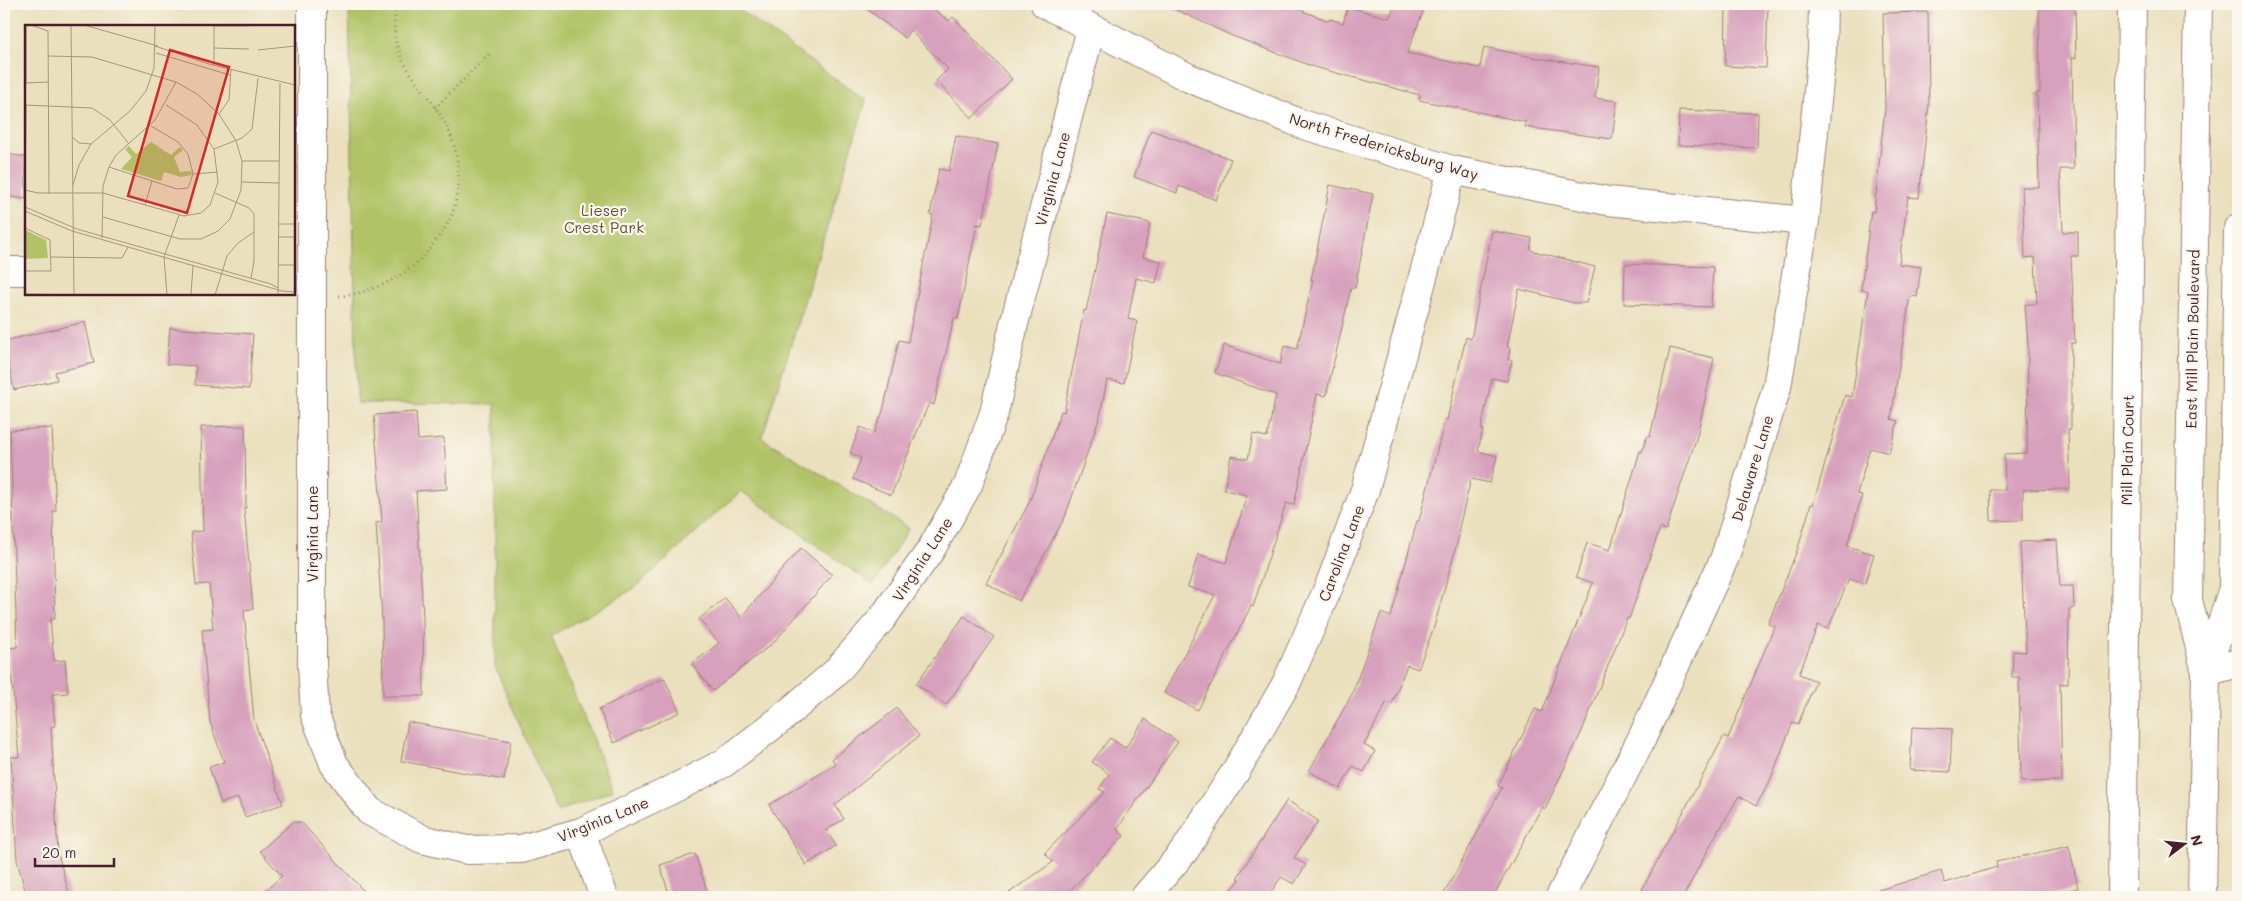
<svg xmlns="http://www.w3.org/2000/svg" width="2242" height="901" font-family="Mali,sans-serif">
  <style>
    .green { fill: #b1c366; stroke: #7e7148 }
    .building { fill: #d7a0bc }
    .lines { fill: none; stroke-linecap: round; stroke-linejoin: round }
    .minor-casing { stroke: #9a8074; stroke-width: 30 }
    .major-casing { stroke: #9a8074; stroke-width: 30 }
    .path { stroke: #9a8074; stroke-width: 3; stroke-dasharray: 1 4; stroke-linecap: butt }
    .minor { stroke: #fff; stroke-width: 28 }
    .major { stroke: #fff; stroke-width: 28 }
    .labels { text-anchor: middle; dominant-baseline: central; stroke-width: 4.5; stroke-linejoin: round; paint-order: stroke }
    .street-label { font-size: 15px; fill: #4a1f2b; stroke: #fbf7ec }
    .park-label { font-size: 15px; fill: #69503d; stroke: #fbf7ec }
    .inset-road { fill: none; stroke: #aa9383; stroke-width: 1 }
    .view { fill: #d62828; fill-opacity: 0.15; stroke: #d62828; stroke-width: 2.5 }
    .inset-edge { fill: none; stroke: #4a1f2b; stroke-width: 2.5 }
  </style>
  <rect width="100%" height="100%" fill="#fbf7ec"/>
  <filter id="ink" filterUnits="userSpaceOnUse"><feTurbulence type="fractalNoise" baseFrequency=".02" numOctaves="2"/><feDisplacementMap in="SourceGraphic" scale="10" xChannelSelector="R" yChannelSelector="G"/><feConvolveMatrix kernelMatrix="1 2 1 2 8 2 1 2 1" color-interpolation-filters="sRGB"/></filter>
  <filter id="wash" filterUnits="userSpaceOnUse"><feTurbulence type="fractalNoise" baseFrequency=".0096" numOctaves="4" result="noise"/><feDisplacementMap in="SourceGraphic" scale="20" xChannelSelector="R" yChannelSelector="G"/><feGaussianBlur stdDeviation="1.12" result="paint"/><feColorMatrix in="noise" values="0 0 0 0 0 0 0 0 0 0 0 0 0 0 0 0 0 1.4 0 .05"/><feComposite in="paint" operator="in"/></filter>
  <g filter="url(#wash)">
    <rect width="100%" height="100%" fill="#eae0bd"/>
    <path class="green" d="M 349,4 L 731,4 L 866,101 L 762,438 L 909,528 L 873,585 L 741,491 L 635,588 L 551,636 L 613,790 L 557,812 L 495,667 L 495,404 L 357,403 Z"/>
    <g id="blocks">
      <path class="building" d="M 860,4 L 927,4 L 949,21 L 953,17 L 1012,79 L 972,118 L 936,81 L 948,69 L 910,30 L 905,38 Z
        M 1164,4 L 1284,4 L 1329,21 L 1330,19 L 1343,23 L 1348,7 L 1389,18 L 1395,4 L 1426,4 L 1407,53 L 1480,68 L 1484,47 L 1537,58 L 1599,67 L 1595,98 L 1617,101 L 1612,139 L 1525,127 L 1526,122 L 1419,100 L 1420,95 L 1314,67 L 1230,35 Z
        M 1726,4 L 1768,4 L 1766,68 L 1725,66 Z
        M 2039,4 L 2075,4 L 2076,58 L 2072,58 L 2074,169 L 2060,169 L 2063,232 L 2078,232 L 2078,256 L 2071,256 L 2075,343 L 2071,343 L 2071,429 L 2068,429 L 2070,489 L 2023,490 L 2023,520 L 1991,521 L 1990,490 L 2005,490 L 2004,454 L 2027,453 L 2028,345 L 2025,304 L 2037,304 L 2035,257 L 2025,258 L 2022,187 L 2039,187 L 2037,93 L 2040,93 Z
        M 1928,12 L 1929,105 L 1919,198 L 1908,197 L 1899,264 L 1921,267 L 1917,297 L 1910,296 L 1891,419 L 1898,421 L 1889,453 L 1870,448 L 1857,494 L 1862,495 L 1847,546 L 1874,554 L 1865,584 L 1849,579 L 1828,629 L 1818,625 L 1799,674 L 1816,681 L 1798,724 L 1793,722 L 1769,783 L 1756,806 L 1739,796 L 1720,829 L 1719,829 L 1683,897 L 1638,897 L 1724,736 L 1728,738 L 1775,626 L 1768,624 L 1798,548 L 1811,504 L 1813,505 L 1845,395 L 1852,397 L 1868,291 L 1861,290 L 1871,211 L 1874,212 L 1885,108 L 1883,13 Z
        M 1679,110 L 1758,113 L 1757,148 L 1678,145 Z
        M 1151,130 L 1231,159 L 1216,200 L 1179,186 L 1177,193 L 1134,177 Z
        M 956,136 L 998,144 L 982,225 L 977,224 L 958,319 L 954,318 L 934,405 L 929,403 L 891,495 L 853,479 L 861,458 L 850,453 L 860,427 L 874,433 L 883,411 L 899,340 L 908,342 L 933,215 L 930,215 L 939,169 L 949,171 Z
        M 7,154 L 26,157 L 26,199 L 4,196 Z
        M 1330,185 L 1373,194 L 1355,288 L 1351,288 L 1326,396 L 1317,394 L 1294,505 L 1286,503 L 1253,607 L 1251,606 L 1198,710 L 1164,693 L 1215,595 L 1188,587 L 1198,554 L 1226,563 L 1247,495 L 1224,490 L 1231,456 L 1248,459 L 1253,434 L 1267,437 L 1276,395 L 1215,373 L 1224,345 L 1280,364 L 1284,346 L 1297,349 L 1313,280 L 1311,280 Z
        M 1107,214 L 1150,223 L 1143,257 L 1161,261 L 1156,283 L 1136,278 L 1128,319 L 1137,321 L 1124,383 L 1107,380 L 1100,416 L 1065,517 L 1019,601 L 986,583 L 1029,503 L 1061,411 L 1064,412 L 1084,310 L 1086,311 Z
        M 1492,231 L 1532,238 L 1530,250 L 1595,267 L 1586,303 L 1574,303 L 1519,289 L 1507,347 L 1510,348 L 1508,360 L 1512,360 L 1507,381 L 1492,378 L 1481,429 L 1483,429 L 1478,451 L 1497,456 L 1490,483 L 1471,479 L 1458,532 L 1460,532 L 1434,627 L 1418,669 L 1407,665 L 1392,704 L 1387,702 L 1364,745 L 1375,751 L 1364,772 L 1353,766 L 1340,789 L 1309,771 L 1352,694 L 1381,613 L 1391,617 L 1417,521 L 1419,521 L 1445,419 L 1447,420 L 1466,337 L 1471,339 Z
        M 1625,264 L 1713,267 L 1711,307 L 1624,304 Z
        M 85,322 L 94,363 L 55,372 L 57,380 L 14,390 L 4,341 Z
        M 170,328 L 253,334 L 249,389 L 195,385 L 196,366 L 167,364 Z
        M 1670,348 L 1714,358 L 1697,436 L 1666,530 L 1660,528 L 1629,619 L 1627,618 L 1582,731 L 1545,809 L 1542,807 L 1493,897 L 1442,897 L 1502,788 L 1498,786 L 1535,709 L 1542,712 L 1593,583 L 1576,577 L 1587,543 L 1610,550 L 1640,451 L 1642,452 L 1647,436 L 1650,437 Z
        M 416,412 L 418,440 L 444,438 L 447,489 L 416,491 L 423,617 L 424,696 L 383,696 L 382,620 L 376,523 L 382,522 L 374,415 Z
        M 245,426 L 246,508 L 244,508 L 253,609 L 244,610 L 254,720 L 283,804 L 245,817 L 238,798 L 221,803 L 209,767 L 224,762 L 210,722 L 202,630 L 213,629 L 209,584 L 196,585 L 191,532 L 203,531 L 201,427 Z
        M 52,428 L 56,511 L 53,511 L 55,619 L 50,619 L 54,661 L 65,660 L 68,693 L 52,694 L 55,726 L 51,727 L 58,854 L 70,897 L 27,897 L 17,860 L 11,757 L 19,757 L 9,648 L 17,647 L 10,430 Z
        M 2057,540 L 2060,586 L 2073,586 L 2074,608 L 2069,609 L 2068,684 L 2060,684 L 2062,781 L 2021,782 L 2019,677 L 2012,677 L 2013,651 L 2026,652 L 2020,542 Z
        M 801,548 L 832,575 L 774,642 L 713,691 L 692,664 L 719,643 L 699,619 L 725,598 L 741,617 Z
        M 964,616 L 994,637 L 946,705 L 916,684 Z
        M 664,678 L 680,712 L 614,743 L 599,709 Z
        M 897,708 L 919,736 L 835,805 L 844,819 L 826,830 L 836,846 L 806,865 L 769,805 L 836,764 L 832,759 Z
        M 1145,719 L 1178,742 L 1117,829 L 1124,836 L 1063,897 L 1003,897 L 1053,862 L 1045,853 L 1105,792 L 1099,789 L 1109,774 L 1092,762 L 1110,738 L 1125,748 Z
        M 408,722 L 511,741 L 504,780 L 401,761 Z
        M 1912,727 L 1952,729 L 1950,772 L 1910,770 Z
        M 1287,800 L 1318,821 L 1294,858 L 1306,865 L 1294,884 L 1281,877 L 1268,897 L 1225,897 L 1240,880 L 1237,878 Z
        M 293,822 L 301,822 L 369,897 L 258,897 L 282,876 L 260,851 Z
        M 2069,846 L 2078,888 L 2036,897 L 1873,897 L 1872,892 L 1941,871 L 1945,883 L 1997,867 L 1996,862 Z
        M 695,854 L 709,897 L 670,897 L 660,865 Z"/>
    </g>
  </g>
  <g filter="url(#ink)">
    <use href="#blocks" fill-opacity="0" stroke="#9a8074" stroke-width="1"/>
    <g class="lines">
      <g class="minor-casing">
        <path id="minor" d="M 312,4 L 312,665 L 315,715 L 334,764 L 369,811 L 422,839 L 467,850 L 521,849 L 581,832 L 669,791 L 724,763 L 781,719 L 835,673 L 881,620 L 930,551 L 968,485 L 994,413 L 1014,324 L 1091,29
          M 1045,4 L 1189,78 L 1304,125 L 1452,170 L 1608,201 L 1805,221
          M 4,271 L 26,271
          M 2206,672 L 2238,663
          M 581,832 L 604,897
          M 1145,897 L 1185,850 L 1237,769 L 1286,684 L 1330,584 L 1365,490 L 1452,170
          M 1560,897 L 1642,738 L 1725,557 L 1777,387 L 1805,221 L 1822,51 L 1823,4
          M 2122,897 L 2132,4"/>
      </g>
      <g class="major-casing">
        <path id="major" d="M 2198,4 L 2188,600 L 2206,672 L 2202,897
          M 2206,672 L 2233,588 L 2238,228"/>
      </g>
      <path class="path" d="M 435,108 L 489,54
        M 339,296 C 372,294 412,274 431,247 C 437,238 446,228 450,219 C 464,186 460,146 441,116 C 417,77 385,57 397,4"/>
      <use href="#minor" class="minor"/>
      <use href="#major" class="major"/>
    </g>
  </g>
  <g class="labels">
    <g class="street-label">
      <text transform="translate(1384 146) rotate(17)">North Fredericksburg Way</text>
      <text transform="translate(1052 179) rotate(-75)">Virginia Lane</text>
      <text transform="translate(2192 339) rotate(-89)">East Mill Plain Boulevard</text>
      <text transform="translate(2127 450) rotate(-89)">Mill Plain Court</text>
      <text transform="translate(1752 468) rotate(-73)">Delaware Lane</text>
      <text transform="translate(312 534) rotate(-90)">Virginia Lane</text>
      <text transform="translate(1341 553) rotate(-69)">Carolina Lane</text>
      <text transform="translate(922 559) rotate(-57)">Virginia Lane</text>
      <text transform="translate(603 819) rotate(-22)">Virginia Lane</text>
    </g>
    <g class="park-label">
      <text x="604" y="210">Lieser<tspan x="604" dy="17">Crest Park</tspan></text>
    </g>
  </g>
  <g transform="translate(25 25)">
    <rect width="270" height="270" fill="#eae0bd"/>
    <path d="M 126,117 L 146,130 L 155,122 L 158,125 L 149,132 L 155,147 L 166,146 L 167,150 L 156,152 L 139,147 L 136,156 L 96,144 L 107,132 L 100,124 L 104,121 L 111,129 ZM 0,205 L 21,215 L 23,233 L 0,234 Z" fill="#b1c366"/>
    <path class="inset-road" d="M 1,0 L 1,58M 6,0 L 23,6 L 24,169M 46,0 L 49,270M 59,0 L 133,21M 189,1 L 224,1M 130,21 L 184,39 L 270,60M 189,23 L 224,24M 233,25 L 270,21M 131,28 L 205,50M 23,31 L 67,32 L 151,57 L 172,69 L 194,89 L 211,116 L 217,136 L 216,165 L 205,194 L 193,206 L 176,214 L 155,214 L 78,192M 189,40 L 189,0M 1,58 L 24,57M 0,80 L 67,83 L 85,95 L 104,119M 194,89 L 204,75 L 206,45M 47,112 L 54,118 L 66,119M 189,124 L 217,113 L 227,104 L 233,53M 217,136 L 254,136M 84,142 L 152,164 L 163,163 L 168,149 L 163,129 L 153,117 L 126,101M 168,149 L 193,147M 217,157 L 254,158M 48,160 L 54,140 L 66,119 L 105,86 L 121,66 L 129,43 L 130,0M 0,161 L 1,80M 0,165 L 13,168 L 78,168 L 159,191 L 176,188 L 185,180 L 193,157 L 189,124 L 172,100 L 141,80M 190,168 L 224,183 L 229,189 L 229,236 L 226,253M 120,180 L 127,156M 0,182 L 52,204 L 246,259 L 253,263M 0,186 L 47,206 L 257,266 L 270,267M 253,199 L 270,199M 0,203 L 25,215 L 26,246 L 0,246M 254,212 L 270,212M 77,213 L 78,161 L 84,142 L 91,130 L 130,95 L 151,57M 25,232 L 97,233 L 103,222M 253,240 L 270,240M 0,269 L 54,270M 142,270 L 139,232 L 154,190M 166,270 L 168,240M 190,270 L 202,231 L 213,218 L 229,207M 253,270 L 255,58"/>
    <path class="view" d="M 145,25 L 204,42 L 162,188 L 103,171 Z"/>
    <rect width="270" height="270" class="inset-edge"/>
  </g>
  <rect width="2242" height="901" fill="none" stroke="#fbf7ec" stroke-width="20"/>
  <g transform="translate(2184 844) rotate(74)" stroke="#fbf7ec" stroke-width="4" paint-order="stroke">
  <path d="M0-4L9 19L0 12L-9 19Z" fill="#4a1f2b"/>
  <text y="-8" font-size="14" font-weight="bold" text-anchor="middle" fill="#4a1f2b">N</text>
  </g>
  <path d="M35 858v8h79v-8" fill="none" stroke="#4a1f2b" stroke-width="2.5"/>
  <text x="42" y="858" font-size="15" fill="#4a1f2b" stroke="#fbf7ec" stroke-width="4" paint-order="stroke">20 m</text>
</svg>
